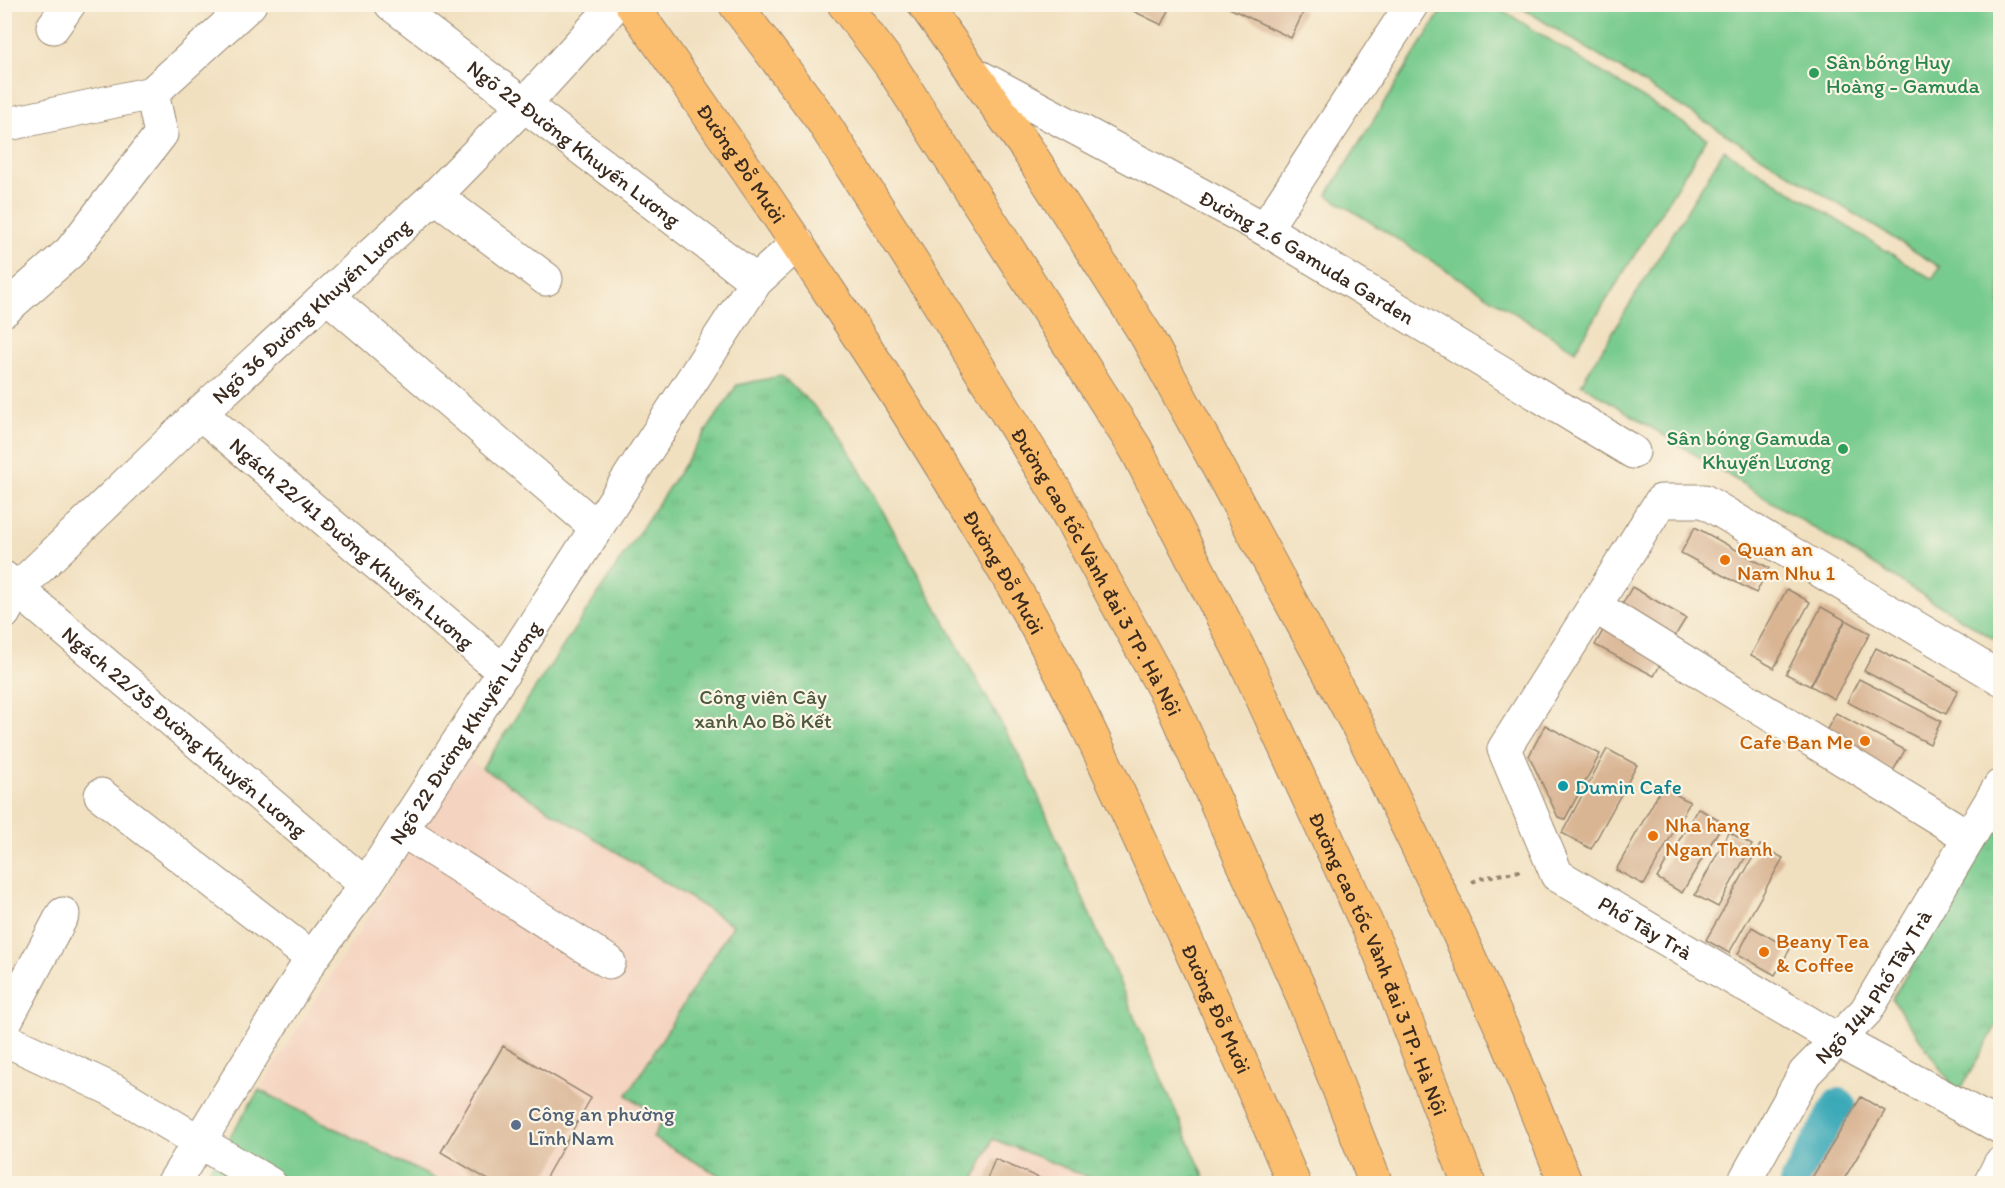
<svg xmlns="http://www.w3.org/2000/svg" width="2005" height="1188" font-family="Itim,sans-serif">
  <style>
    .built { fill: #f4d3c0 }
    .grass { fill: #78cb8e; stroke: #5a7a56; stroke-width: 1.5 }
    .park { fill: url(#park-tufts); stroke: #5a7a56; stroke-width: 1.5 }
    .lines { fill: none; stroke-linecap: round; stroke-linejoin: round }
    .canal { stroke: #3aa9b8; stroke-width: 34 }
    .building { fill: #d9b594 }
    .minor-casing { stroke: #96856f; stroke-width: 35 }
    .major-casing { stroke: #96856f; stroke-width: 35 }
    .highway-casing { stroke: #96856f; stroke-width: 35 }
    .path { stroke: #96856f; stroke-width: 4; stroke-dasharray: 4.5 4.5; stroke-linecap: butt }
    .minor { stroke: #fff; stroke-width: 33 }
    .major { stroke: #fbbd6e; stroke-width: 33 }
    .highway { stroke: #fbbd6e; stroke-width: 33 }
    .leisure-dot { fill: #2e9e5b; stroke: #fcf5e5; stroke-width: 2 }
    .food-dot { fill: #e8710a; stroke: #fcf5e5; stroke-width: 2 }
    .culture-dot { fill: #0f9aa8; stroke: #fcf5e5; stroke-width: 2 }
    .service-dot { fill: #5c6f8a; stroke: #fcf5e5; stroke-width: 2 }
    .labels { text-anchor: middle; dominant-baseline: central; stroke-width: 4.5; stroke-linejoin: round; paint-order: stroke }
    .leisure-label { font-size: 21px; fill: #27864d; stroke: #fcf5e5; text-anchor: start }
    .street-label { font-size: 21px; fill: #3b2a1e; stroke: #fcf5e5 }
    .food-label { font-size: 21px; fill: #c56008; stroke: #fcf5e5; text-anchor: start }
    .park-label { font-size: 21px; fill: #4d5a40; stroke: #fcf5e5 }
    .culture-label { font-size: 21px; fill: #0d838f; stroke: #fcf5e5; text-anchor: start }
    .service-label { font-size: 21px; fill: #4e5e75; stroke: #fcf5e5; text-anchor: start }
  </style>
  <defs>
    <pattern id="park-tufts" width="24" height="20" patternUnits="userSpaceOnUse" patternTransform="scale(1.5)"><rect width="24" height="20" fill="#78cb8e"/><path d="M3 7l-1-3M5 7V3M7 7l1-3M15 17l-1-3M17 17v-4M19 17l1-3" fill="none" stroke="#69ae7a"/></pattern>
  </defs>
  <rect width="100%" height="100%" fill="#fcf5e5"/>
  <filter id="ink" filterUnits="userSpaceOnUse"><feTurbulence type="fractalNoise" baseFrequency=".0167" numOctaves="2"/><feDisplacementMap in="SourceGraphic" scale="12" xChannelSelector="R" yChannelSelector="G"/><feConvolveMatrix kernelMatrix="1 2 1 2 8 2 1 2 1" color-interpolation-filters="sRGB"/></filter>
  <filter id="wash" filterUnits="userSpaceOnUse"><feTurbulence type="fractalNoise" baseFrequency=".008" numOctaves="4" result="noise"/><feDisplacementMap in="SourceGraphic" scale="24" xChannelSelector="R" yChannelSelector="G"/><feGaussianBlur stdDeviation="1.35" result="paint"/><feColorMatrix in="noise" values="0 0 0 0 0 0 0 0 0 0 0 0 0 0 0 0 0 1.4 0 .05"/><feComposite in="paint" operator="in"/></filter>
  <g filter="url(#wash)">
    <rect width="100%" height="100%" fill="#f1e0c0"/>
    <path class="built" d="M 467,759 L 733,925 L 627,1095 L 662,1120 L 653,1138 L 733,1183 L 443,1183 L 259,1090 Z
      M 992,1139 L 1103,1183 L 973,1184 Z"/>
    <path class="grass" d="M 1445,5 L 1494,5 L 1707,138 L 1575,351 L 1327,195 Z
      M 1517,5 L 2000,5 L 2000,643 L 1581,384 L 1724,150 L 1932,279 L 1940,267 Z
      M 259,1090 L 443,1183 L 200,1184 Z"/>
    <path class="park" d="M 781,376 L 811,403 L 843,440 L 1025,766 L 1207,1183 L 1103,1183 L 993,1139 L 973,1183 L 733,1183 L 653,1138 L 662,1120 L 627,1095 L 733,925 L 482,768 L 737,385 Z
      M 2000,818 L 2000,1019 L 1958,1094 L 1892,999 Z"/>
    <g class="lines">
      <path class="canal" d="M 1796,1184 L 1839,1105"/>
    </g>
    <g id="blocks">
      <path class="building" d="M 1119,4 L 1172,4 L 1162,25 Z
        M 1221,4 L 1291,4 L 1304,11 L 1291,38 Z
        M 1695,527 L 1769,568 L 1756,593 L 1681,553 Z
        M 1632,587 L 1686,618 L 1672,641 L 1619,610 Z
        M 1787,589 L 1810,602 L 1774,668 L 1751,655 Z
        M 1821,607 L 1845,620 L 1810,686 L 1786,674 Z
        M 1846,620 L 1870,633 L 1834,699 L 1811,686 Z
        M 1607,623 L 1666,654 L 1654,676 L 1595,645 Z
        M 1876,648 L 1958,690 L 1946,714 L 1864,671 Z
        M 1859,679 L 1941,721 L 1930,744 L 1847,702 Z
        M 1836,713 L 1905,750 L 1893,771 L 1825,733 Z
        M 1545,725 L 1600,754 L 1565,819 L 1558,817 L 1529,756 Z
        M 1607,749 L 1637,765 L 1591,849 L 1562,833 Z
        M 1662,787 L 1690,802 L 1644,885 L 1616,870 Z
        M 1698,808 L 1723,823 L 1682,893 L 1657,878 Z
        M 1729,832 L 1752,845 L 1718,907 L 1695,895 Z
        M 1760,845 L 1783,858 L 1729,953 L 1706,940 Z
        M 1752,927 L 1790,949 L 1775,975 L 1738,954 Z
        M 503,1046 L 591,1098 L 542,1184 L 495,1184 L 441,1152 Z
        M 1861,1097 L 1885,1111 L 1841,1184 L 1808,1184 Z
        M 995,1159 L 1046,1181 L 1045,1184 L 985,1184 Z"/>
    </g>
  </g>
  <g filter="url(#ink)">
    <use href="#blocks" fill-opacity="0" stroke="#96856f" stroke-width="1.5"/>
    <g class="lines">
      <g class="minor-casing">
        <g id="minor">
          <path id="s1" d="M 391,4 L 756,281"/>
          <path d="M 53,27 L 69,4"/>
          <path id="s2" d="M 974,74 L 1265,229 L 1633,452"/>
          <path d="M 4,125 L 152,93 L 250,4"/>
          <path d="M 435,196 L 546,279"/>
          <path d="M 1265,229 L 1412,4"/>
          <path d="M 327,296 L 597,528"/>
          <path d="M 4,310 L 70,252 L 161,134 L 152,93"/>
          <path id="s3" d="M 200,413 L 504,672"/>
          <path id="s4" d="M 4,578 L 366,885"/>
          <path d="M 1596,607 L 1969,837"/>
          <path id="s5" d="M 4,613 L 17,589 L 200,413 L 435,196 L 524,105 L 616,4"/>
          <path id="s6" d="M 2000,678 L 1704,501 L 1661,501 L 1504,749 L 1557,875 L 1838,1040 L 2000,1127"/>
          <path d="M 101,795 L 312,958"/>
          <path d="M 402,830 L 609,962"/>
          <path d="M 4,1024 L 63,914"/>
          <path d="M 4,1039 L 113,1090 L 270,1184"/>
          <path id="s7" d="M 173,1184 L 312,958 L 366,885 L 756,281 L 798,243"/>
          <path id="s8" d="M 1743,1184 L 1805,1073 L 1866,1011 L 2000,786"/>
          <path d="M 1990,1184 L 2000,1164"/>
        </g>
      </g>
      <g class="major-casing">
        <g id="major">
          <path id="s9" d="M 631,4 C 769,199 904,396 1023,603 C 1075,694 1117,790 1161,885 C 1206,984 1252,1083 1294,1184"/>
          <path d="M 924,4 L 1027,149 L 1146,335 L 1201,435 L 1367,743 L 1442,897 L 1507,1040 L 1566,1184"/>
        </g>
      </g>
      <g class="highway-casing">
        <g id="highway">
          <path id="s10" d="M 735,4 L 821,119 L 938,302 L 1056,492 L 1172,704 L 1300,990 L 1376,1184"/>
          <path id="s11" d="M 844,4 L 891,66 L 1136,449 L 1246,663 L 1380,953 L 1469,1184"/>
        </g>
      </g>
      <path class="path" d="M 1472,882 L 1482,878 L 1520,871"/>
      <use href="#minor" class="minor"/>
      <use href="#major" class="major"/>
      <use href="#highway" class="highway"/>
    </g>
  </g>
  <g class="leisure-dot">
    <circle cx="1814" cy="73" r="6"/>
    <circle cx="1843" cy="449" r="6"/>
  </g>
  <g class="food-dot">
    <circle cx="1725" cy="560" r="6"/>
    <circle cx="1865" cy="741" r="6"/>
    <circle cx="1653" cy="836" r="6"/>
    <circle cx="1764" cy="952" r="6"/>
  </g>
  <circle class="culture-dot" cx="1563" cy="786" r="6"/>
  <circle class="service-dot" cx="516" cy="1125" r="6"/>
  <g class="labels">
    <g class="leisure-label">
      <text x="1826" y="61">Sân bóng Huy<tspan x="1826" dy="24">Hoàng - Gamuda</tspan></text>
      <text x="1831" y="437" text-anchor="end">Sân bóng Gamuda<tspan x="1831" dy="24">Khuyến Lương</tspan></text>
    </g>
    <g class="street-label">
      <text stroke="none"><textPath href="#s1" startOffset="230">Ngõ 22 Đường Khuyến Lương</textPath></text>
      <text stroke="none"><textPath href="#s9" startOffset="194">Đường Đỗ Mười</textPath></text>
      <text stroke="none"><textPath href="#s2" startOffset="380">Đường 2.6 Gamuda Garden</textPath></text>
      <text stroke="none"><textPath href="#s5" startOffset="432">Ngõ 36 Đường Khuyến Lương</textPath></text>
      <text stroke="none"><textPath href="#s3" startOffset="200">Ngách 22/41 Đường Khuyến Lương</textPath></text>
      <text stroke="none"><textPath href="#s9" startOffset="680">Đường Đỗ Mười</textPath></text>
      <text stroke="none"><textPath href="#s10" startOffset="674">Đường cao tốc Vành đai 3 TP. Hà Nội</textPath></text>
      <text stroke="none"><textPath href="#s4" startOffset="237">Ngách 22/35 Đường Khuyến Lương</textPath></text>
      <text stroke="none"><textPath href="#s7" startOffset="538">Ngõ 22 Đường Khuyến Lương</textPath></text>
      <text stroke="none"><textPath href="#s6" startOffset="921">Phố Tây Trà</textPath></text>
      <text stroke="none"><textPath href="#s11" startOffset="1102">Đường cao tốc Vành đai 3 TP. Hà Nội</textPath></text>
      <text stroke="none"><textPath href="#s8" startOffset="238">Ngõ 144 Phố Tây Trà</textPath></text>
      <text stroke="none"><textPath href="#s9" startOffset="1166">Đường Đỗ Mười</textPath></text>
    </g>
    <g class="food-label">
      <text x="1737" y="548">Quan an<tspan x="1737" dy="24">Nam Nhu 1</tspan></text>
      <text x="1853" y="741" text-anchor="end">Cafe Ban Me</text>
      <text x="1665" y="824">Nha hang<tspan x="1665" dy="24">Ngan Thanh</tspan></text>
      <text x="1776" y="940">Beany Tea<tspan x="1776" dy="24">&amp; Coffee</tspan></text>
    </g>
    <g class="park-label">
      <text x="763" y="696">Công viên Cây<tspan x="763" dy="24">xanh Ao Bồ Kết</tspan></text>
    </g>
    <g class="culture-label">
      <text x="1575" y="786">Dumin Cafe</text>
    </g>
    <g class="service-label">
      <text x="528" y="1113">Công an phường<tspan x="528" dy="24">Lĩnh Nam</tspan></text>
    </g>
  </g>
  <rect width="2005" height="1188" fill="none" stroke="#fcf5e5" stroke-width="24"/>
</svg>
